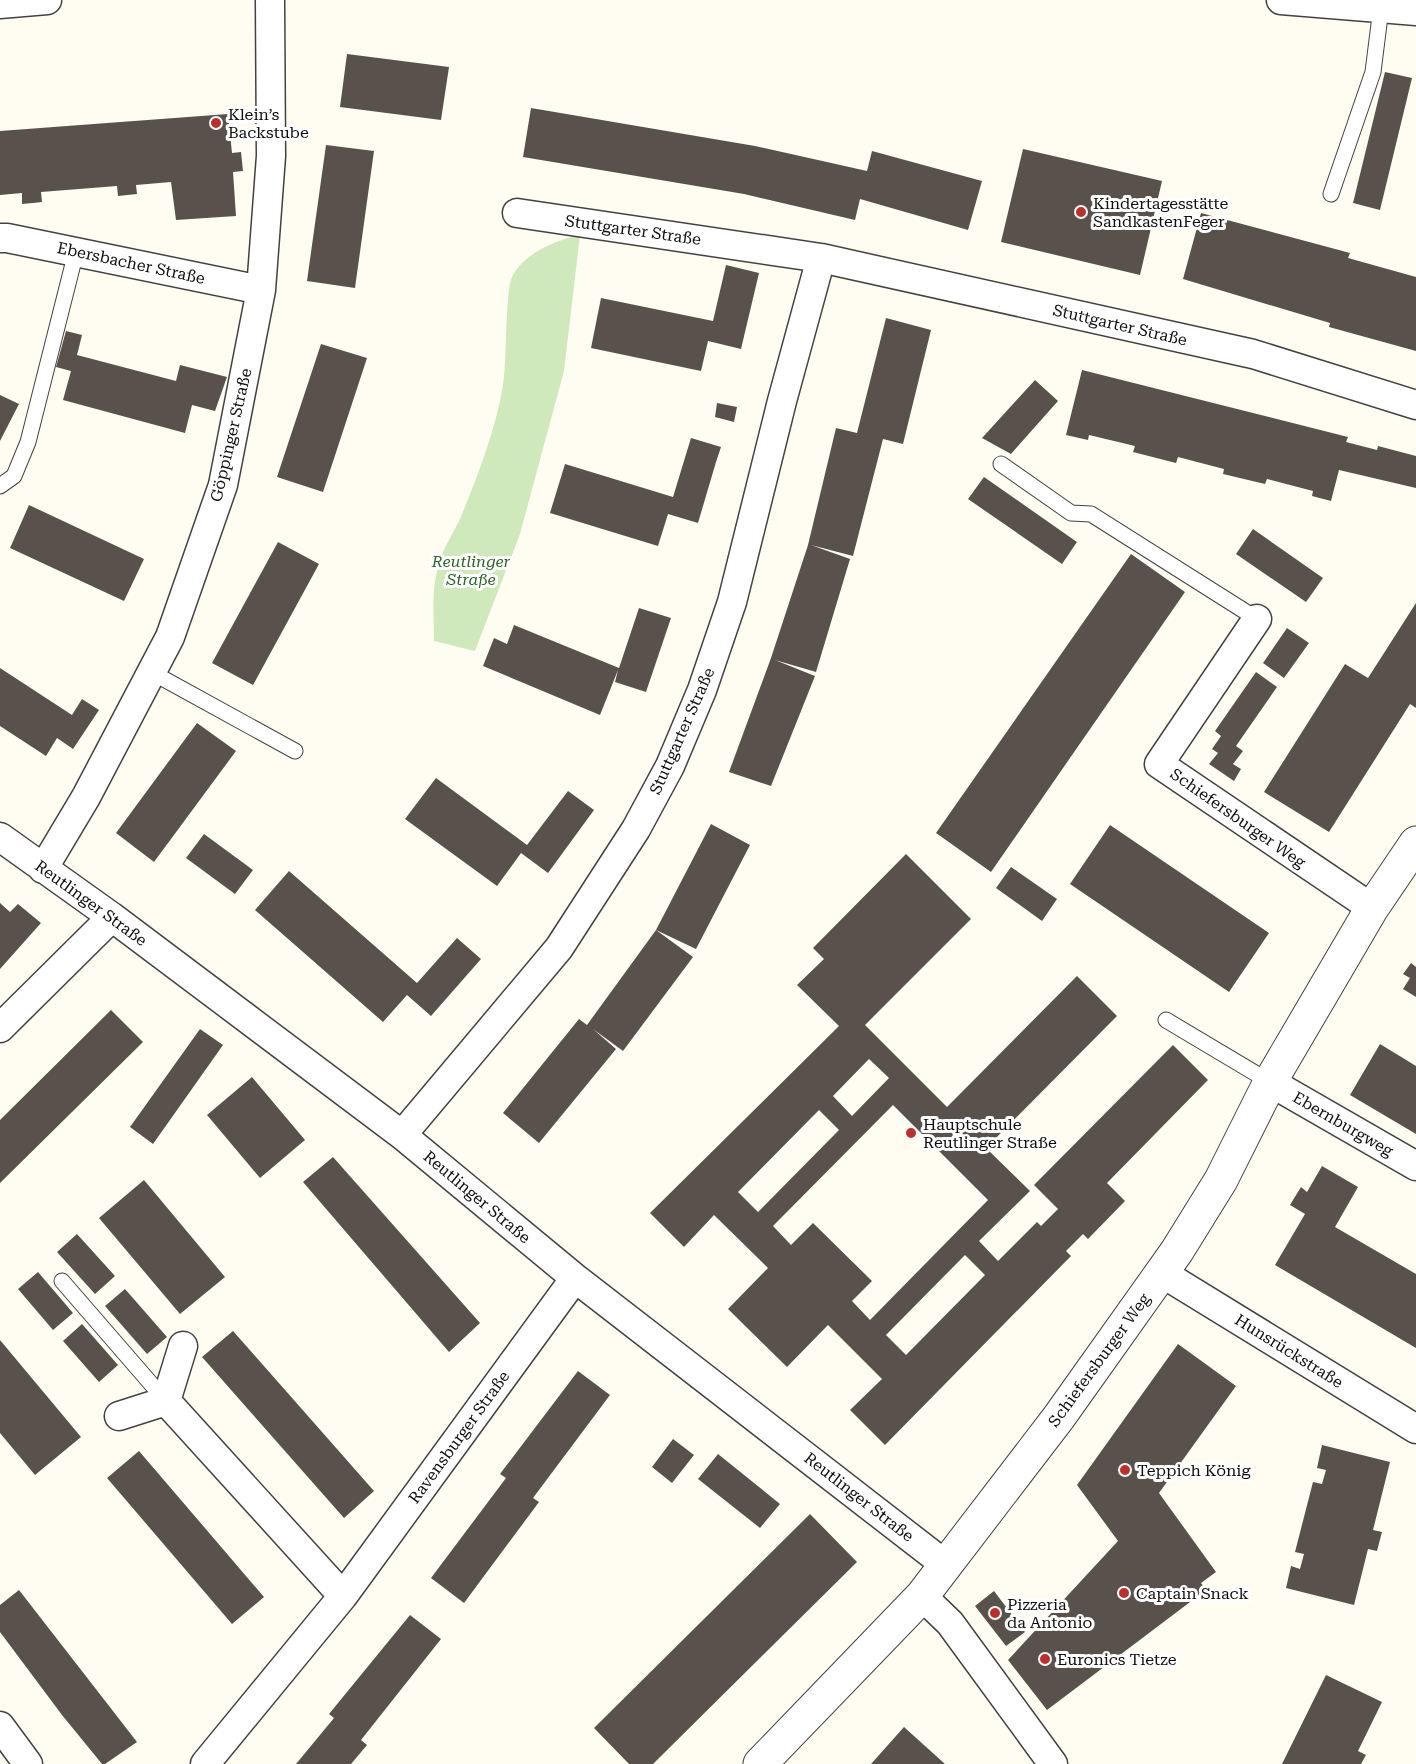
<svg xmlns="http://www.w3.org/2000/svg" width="1416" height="1764" font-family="'Roboto Serif',serif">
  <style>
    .green { fill: #d0e9bc }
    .building { fill: #58514c; fill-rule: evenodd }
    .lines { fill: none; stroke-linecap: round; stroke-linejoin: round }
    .service-casing { stroke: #424242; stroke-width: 17 }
    .minor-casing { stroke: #424242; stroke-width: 31 }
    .tertiary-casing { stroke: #424242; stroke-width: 35 }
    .service { stroke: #fff; stroke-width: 15 }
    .minor { stroke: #fff; stroke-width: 28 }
    .tertiary { stroke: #fff; stroke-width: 33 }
    .poi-dot { fill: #bc2f2a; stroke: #fff; stroke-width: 2 }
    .labels { text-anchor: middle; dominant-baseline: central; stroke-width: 6; stroke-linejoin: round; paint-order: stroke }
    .poi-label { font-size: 16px; fill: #0f0f0f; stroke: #fff; text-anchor: start }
    .street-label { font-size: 16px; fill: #0f0f0f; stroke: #fff }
    .park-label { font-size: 16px; font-style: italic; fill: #2a6621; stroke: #fff }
  </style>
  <rect width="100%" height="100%" fill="#fffdf2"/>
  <path class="green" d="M 580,235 L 564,371 L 520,534 L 475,651 L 434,641 C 434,616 431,589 439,564 C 443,548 453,534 460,519 C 477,478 496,429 503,385 C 507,361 505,293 512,277 C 524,253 556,240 580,235 Z"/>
  <path class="building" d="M 347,54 L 449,67 L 441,120 L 340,107 Z
    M 1385,72 L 1412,78 L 1380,210 L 1353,203 Z
    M 531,108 L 755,146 L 867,171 L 872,151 L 982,181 L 968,230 L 860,199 L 855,220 L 744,194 L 523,157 Z
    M 228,114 L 232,153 L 241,152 L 243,171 L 233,172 L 236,216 L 176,220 L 171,182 L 136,185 L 137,194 L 118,196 L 117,186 L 41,192 L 42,202 L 33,203 L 22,204 L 22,193 L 0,195 L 0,131 Z
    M 326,145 L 374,151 L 355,288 L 307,281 Z
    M 1023,149 L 1162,181 L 1140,275 L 1001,242 Z
    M 1201,213 L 1350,253 L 1348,258 L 1416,277 L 1416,351 L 1329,327 L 1330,323 L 1183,279 Z
    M 726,265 L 759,273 L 741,349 L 708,341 L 701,371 L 591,348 L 601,298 L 713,321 Z
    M 886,318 L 931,330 L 903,444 L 883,439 L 853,556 L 811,545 L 850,559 L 816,672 L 775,660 L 815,676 L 771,786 L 729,772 L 771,658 L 808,545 L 836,428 L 857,433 Z
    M 66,331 L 82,335 L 77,355 L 176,381 L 180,365 L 227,377 L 215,411 L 192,405 L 185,433 L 63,400 L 71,371 L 56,367 Z
    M 321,344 L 367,358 L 323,492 L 277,477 Z
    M 1082,370 L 1348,437 L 1346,442 L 1377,450 L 1378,446 L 1416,456 L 1416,488 L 1339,470 L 1331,501 L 1312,496 L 1313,491 L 1267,479 L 1265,484 L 1223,474 L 1224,469 L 1178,457 L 1176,463 L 1133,452 L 1135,446 L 1089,435 L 1088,440 L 1066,435 Z
    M 1035,380 L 1058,401 L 1011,454 L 982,438 Z
    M 0,395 L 19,404 L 0,441 Z
    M 717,403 L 737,407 L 734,422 L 715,417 Z
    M 691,438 L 721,447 L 716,462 L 698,523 L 668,514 L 658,546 L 550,513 L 565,464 L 673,497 Z
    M 984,477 L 1077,542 L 1062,564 L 968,499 Z
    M 29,505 L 144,559 L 124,601 L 10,548 Z
    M 1253,529 L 1323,578 L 1306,602 L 1236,554 Z
    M 278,542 L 319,564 L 253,685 L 212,663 Z
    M 1131,554 L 1185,592 L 991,872 L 936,833 Z
    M 1416,603 L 1416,708 L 1410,704 L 1329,832 L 1264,792 L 1345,664 L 1368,678 Z
    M 639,608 L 671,618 L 646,692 L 615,682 L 618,670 L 600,715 L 483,666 L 494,638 L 507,644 L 514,625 L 619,668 Z
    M 1287,628 L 1309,643 L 1284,678 L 1263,663 Z
    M 0,668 L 72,715 L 82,699 L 99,710 L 73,749 L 57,738 L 46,756 L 0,726 Z
    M 1256,672 L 1277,687 L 1236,746 L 1243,751 L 1233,764 L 1241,769 L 1234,781 L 1209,764 L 1218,753 L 1212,749 L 1221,736 L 1215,731 Z
    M 197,723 L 236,751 L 154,862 L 116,833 Z
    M 436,778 L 527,845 L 568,791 L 594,810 L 548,873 L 521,853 L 497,886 L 405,819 Z
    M 711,824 L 750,845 L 696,949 L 656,930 Z
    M 1110,825 L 1269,933 L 1229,992 L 1070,884 Z
    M 204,834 L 253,870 L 235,894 L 186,858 Z
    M 906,854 L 971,919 L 865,1025 L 947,1107 L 1077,976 L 1117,1016 L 986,1148 L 1030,1191 L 979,1241 L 998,1261 L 1037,1222 L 1041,1226 L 1058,1209 L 1034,1185 L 1173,1045 L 1208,1080 L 1107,1183 L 1125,1201 L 1088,1239 L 1083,1234 L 1066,1251 L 1071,1256 L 885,1445 L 850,1410 L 882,1379 L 828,1325 L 787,1367 L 728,1309 L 768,1268 L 714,1215 L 684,1247 L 650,1213 L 839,1026 L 797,985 L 824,959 L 813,948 ZM 869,1059 L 889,1078 L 852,1116 L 833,1096 ZM 893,1105 L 988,1200 L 870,1320 L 852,1301 L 872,1281 L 813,1223 L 791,1245 L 773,1226 ZM 819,1110 L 839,1130 L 758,1212 L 738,1192 ZM 965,1255 L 985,1275 L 906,1355 L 886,1335 Z
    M 1011,867 L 1057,899 L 1042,921 L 996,888 Z
    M 289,871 L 417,983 L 457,938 L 481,959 L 431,1016 L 407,995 L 383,1022 L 255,910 Z
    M 0,903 L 10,912 L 18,904 L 41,923 L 0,969 Z
    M 656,930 L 693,957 L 623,1051 L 593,1029 L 616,1049 L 539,1143 L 503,1113 L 579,1019 L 587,1025 Z
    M 1411,963 L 1416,967 L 1416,997 L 1403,989 L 1410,978 L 1403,974 Z
    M 111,1010 L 143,1042 L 0,1183 L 0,1120 Z
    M 200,1029 L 223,1045 L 153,1144 L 130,1127 Z
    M 1380,1044 L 1416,1066 L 1416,1134 L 1350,1095 Z
    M 252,1077 L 305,1140 L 260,1178 L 207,1115 Z
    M 333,1157 L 480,1323 L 449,1352 L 303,1182 Z
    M 1322,1166 L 1358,1187 L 1335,1227 L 1416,1274 L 1416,1348 L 1275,1265 L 1305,1214 L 1290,1205 L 1301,1187 L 1307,1192 Z
    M 144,1180 L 225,1277 L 180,1314 L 99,1218 Z
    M 77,1234 L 115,1276 L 95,1294 L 57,1252 Z
    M 38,1272 L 73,1313 L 53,1330 L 18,1289 Z
    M 125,1289 L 167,1337 L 147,1354 L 105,1306 Z
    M 82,1324 L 118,1365 L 99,1382 L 63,1341 Z
    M 233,1331 L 374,1491 L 344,1518 L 202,1357 Z
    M 0,1340 L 81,1437 L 35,1475 L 0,1433 Z
    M 1178,1344 L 1236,1386 L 1159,1493 L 1216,1572 L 1201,1583 L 1206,1590 L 1047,1710 L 1008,1660 L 1118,1541 L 1077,1485 Z
    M 578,1371 L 610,1395 L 533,1498 L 539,1502 L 464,1603 L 431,1578 L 506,1478 L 500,1474 Z
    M 673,1439 L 694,1455 L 672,1483 L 652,1467 Z
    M 1322,1445 L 1390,1462 L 1373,1530 L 1382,1532 L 1377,1551 L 1368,1549 L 1354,1605 L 1286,1588 L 1291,1566 L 1300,1569 L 1304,1554 L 1295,1552 L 1313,1482 L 1322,1484 L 1326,1470 L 1317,1468 Z
    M 139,1451 L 264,1597 L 232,1624 L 107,1478 Z
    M 718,1454 L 780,1504 L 760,1528 L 698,1479 Z
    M 810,1514 L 857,1562 L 653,1764 L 629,1764 L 594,1728 Z
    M 19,1590 L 137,1742 L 105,1764 L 102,1764 L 62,1715 L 0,1632 L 0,1605 Z
    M 994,1591 L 1025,1632 L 1006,1646 L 975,1606 Z
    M 410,1615 L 441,1639 L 361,1740 L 367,1745 L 351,1764 L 296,1764 L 334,1718 L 329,1714 Z
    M 1326,1675 L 1382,1702 L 1358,1751 L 1366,1755 L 1361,1764 L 1282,1764 Z
    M 904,1727 L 945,1764 L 871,1764 Z"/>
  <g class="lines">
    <g class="service-casing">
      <path id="service" d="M 1331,194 L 1373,72 L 1381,8
        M 1001,464 L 1071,513 L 1091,514 L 1257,619
        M 0,486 L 14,476 L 28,442 L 76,252
        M 153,673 L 295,751
        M 1166,1020 L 1270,1082
        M 62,1281 L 166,1401"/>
    </g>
    <g class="minor-casing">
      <path id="minor" d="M 1281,0 L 1416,11
        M 0,4 L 47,0
        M 517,213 L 821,258
        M 0,238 L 7,238 L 261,290
        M 1257,619 L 1159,764 L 1372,908
        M 0,837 L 112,917 L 402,1135 L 575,1278 L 947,1566
        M 43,869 L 86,797 L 170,637 L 223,485 L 261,290 L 271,156 L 270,0
        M 0,1028 L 112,917
        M 1270,1082 L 1416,1166
        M 402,1135 L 559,948 L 636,829 L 670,766 L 702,690 L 732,602 L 782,401 L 821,258 L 1253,354 L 1416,405
        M 1162,1273 L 1416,1429
        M 183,1346 L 166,1401 L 343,1596
        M 119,1416 L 166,1401
        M 922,1596 L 950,1623 L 1053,1764
        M 0,1726 L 28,1764
        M 205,1764 L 343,1596 L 575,1278"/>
    </g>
    <g class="tertiary-casing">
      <path id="tertiary" d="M 760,1764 L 922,1596 L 1059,1417 L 1177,1251 L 1221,1180 L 1270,1082 L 1372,908 L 1416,843"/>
    </g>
    <use href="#service" class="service"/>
    <use href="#minor" class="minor"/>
    <use href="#tertiary" class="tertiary"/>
  </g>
  <g class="poi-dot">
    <circle cx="216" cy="123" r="6"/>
    <circle cx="1081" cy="212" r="6"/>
    <circle cx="911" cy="1133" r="6"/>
    <circle cx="1125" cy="1470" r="6"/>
    <circle cx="1124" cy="1593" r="6"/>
    <circle cx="995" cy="1613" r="6"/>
    <circle cx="1045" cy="1659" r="6"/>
  </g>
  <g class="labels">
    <g class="poi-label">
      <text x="228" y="114">Klein’s<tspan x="228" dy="18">Backstube</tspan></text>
      <text x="1093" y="203">Kindertagesstätte<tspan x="1093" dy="18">SandkastenFeger</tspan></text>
      <text x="923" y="1124">Hauptschule<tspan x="923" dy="18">Reutlinger Straße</tspan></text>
      <text x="1137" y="1470">Teppich König</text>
      <text x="1136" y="1593">Captain Snack</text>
      <text x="1007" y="1604">Pizzeria<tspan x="1007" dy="18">da Antonio</tspan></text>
      <text x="1057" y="1659">Euronics Tietze</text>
    </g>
    <g class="street-label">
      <text transform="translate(633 230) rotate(8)">Stuttgarter Straße</text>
      <text transform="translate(131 263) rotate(12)">Ebersbacher Straße</text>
      <text transform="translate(1120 325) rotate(13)">Stuttgarter Straße</text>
      <text transform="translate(231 435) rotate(-77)">Göppinger Straße</text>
      <text transform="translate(682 731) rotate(-66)">Stuttgarter Straße</text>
      <text transform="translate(1238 818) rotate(35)">Schiefersburger Weg</text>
      <text transform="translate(91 903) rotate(36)">Reutlinger Straße</text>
      <text transform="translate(1343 1124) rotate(30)">Ebernburgweg</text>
      <text transform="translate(477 1197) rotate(40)">Reutlinger Straße</text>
      <text transform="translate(1289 1351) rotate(32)">Hunsrückstraße</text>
      <text transform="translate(1099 1360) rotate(-54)">Schiefersburger Weg</text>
      <text transform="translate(459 1437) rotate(-54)">Ravensburger Straße</text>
      <text transform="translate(859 1497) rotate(38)">Reutlinger Straße</text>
    </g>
    <g class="park-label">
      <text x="471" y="561">Reutlinger<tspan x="471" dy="18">Straße</tspan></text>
    </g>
  </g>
</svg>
